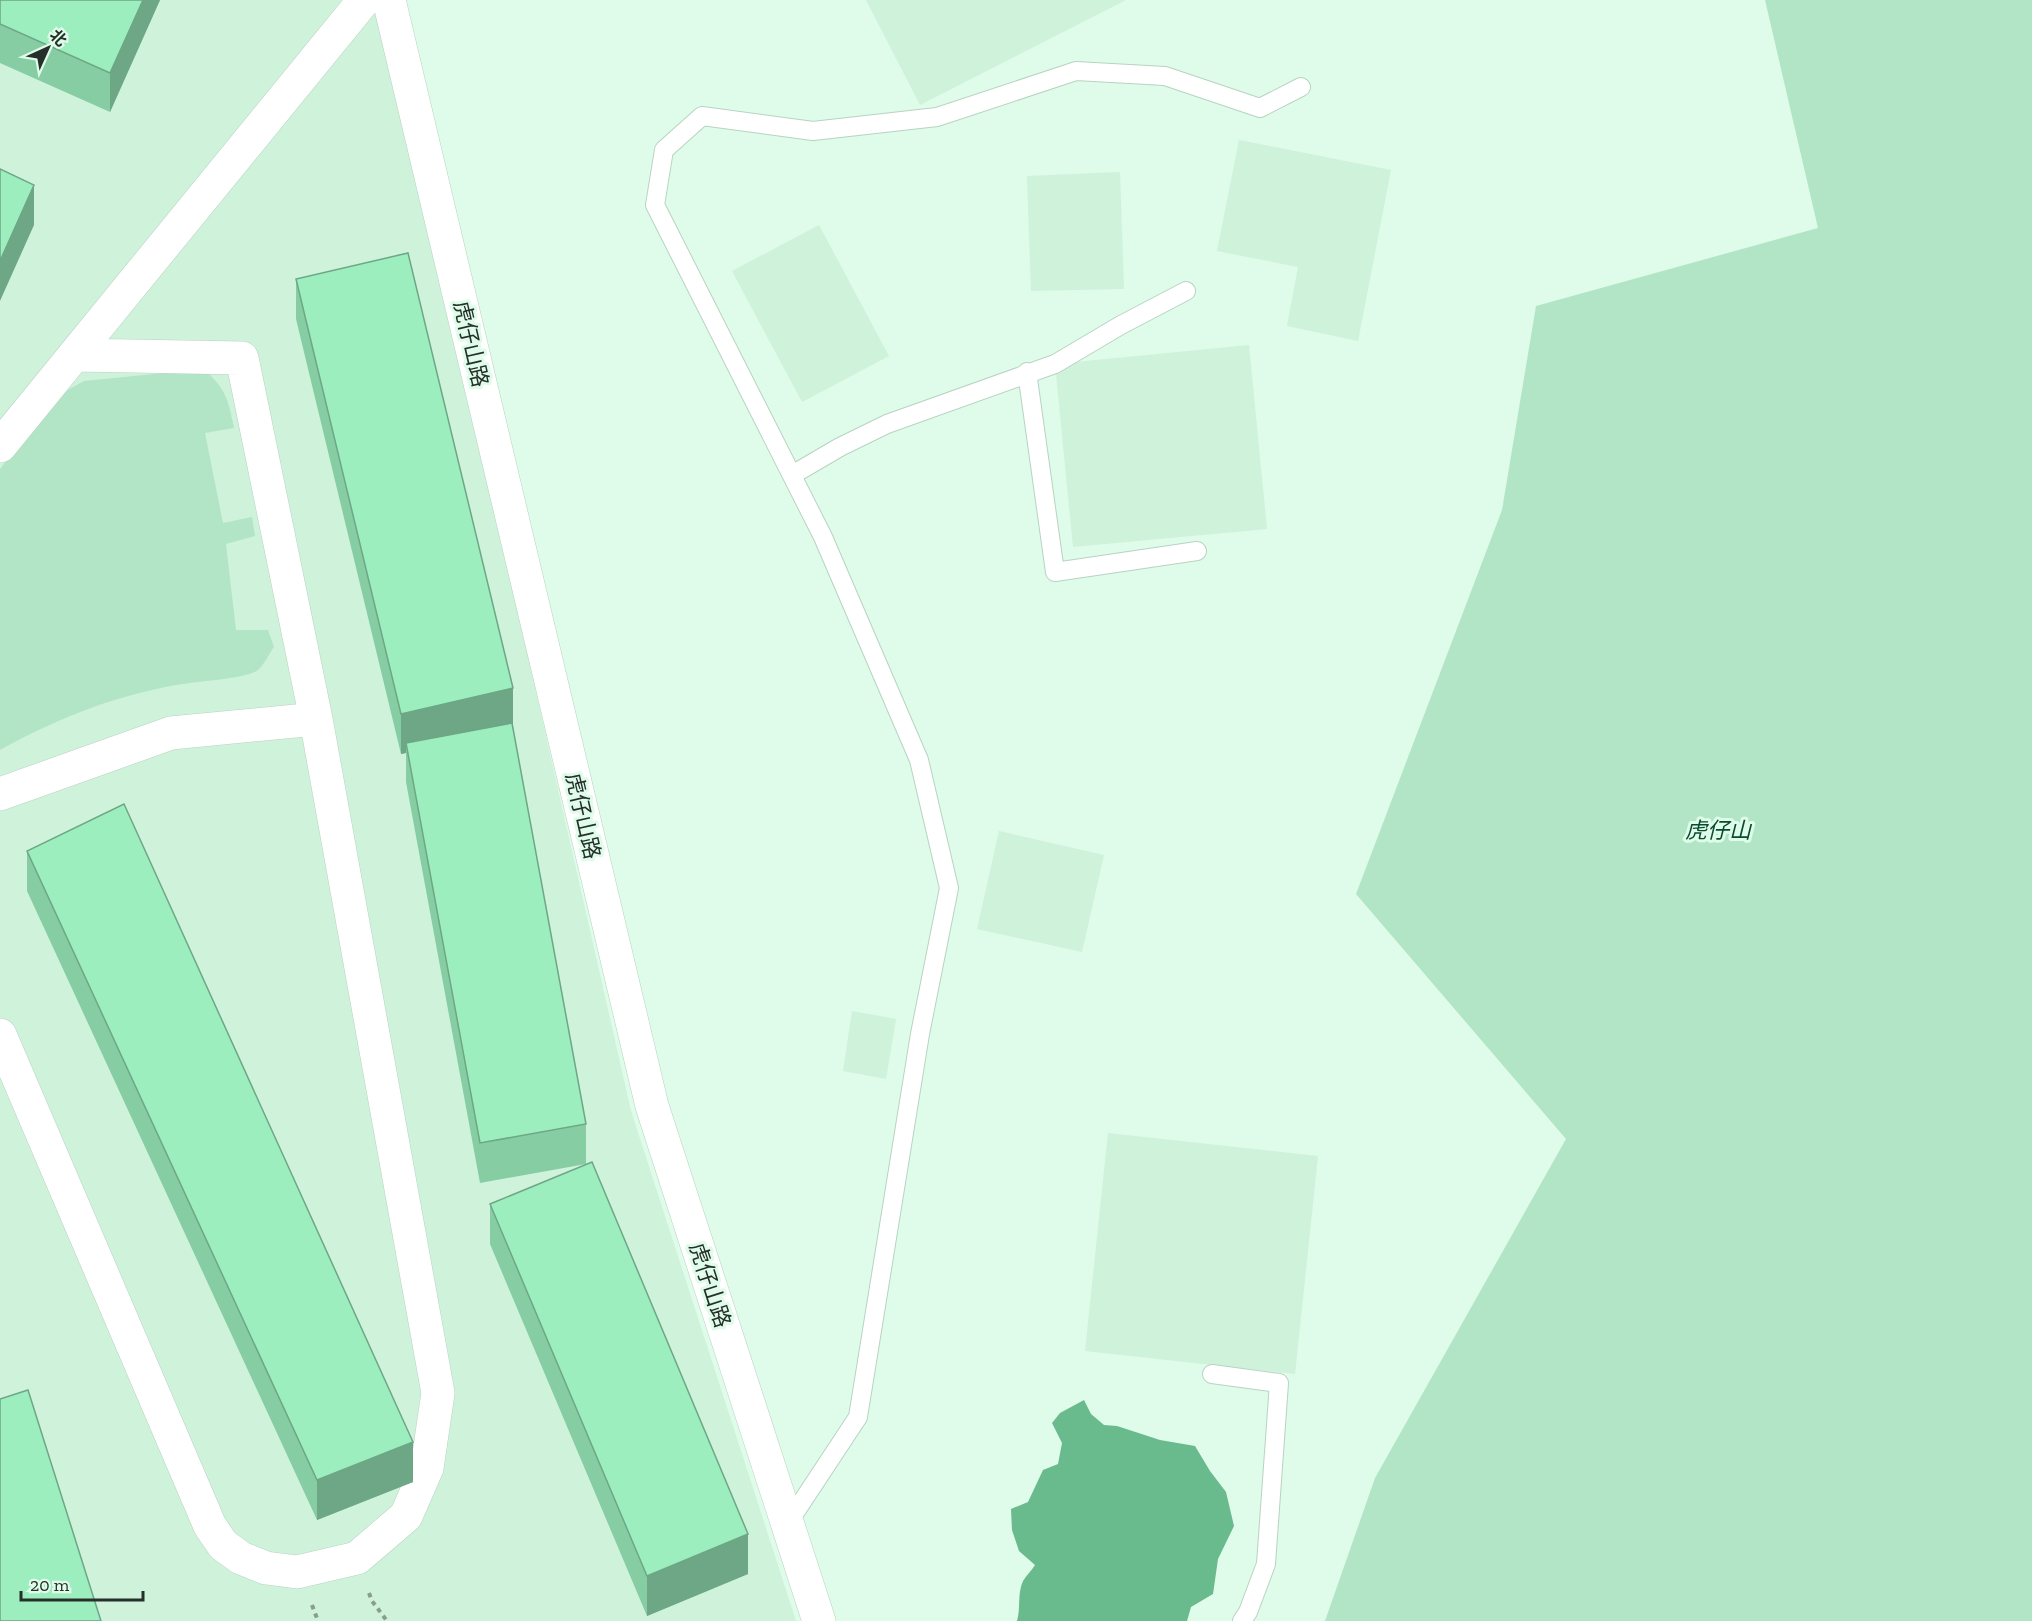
<svg xmlns="http://www.w3.org/2000/svg" width="2032" height="1621" font-family="'Zilla Slab','Noto Sans SC',serif">
  <style>
    .built { fill: #cff2db }
    .green { fill: #b2e5c6 }
    .water { fill: #69ba8d }
    .lines { fill: none; stroke-linecap: round; stroke-linejoin: round }
    .lane-casing { stroke: #b8d3c2; stroke-width: 20 }
    .street-casing { stroke: #b8d3c2; stroke-width: 34 }
    .path { stroke: #899d90; stroke-width: 4; stroke-dasharray: 4.5 4.5; stroke-linecap: butt }
    .lane { stroke: #fff; stroke-width: 18 }
    .street { stroke: #fff; stroke-width: 33 }
    .wall { fill: #86cda3 }
    .shaded-wall { fill: #6da785 }
    .building { fill: #9ceebe; stroke: #6da785; stroke-width: 1.5 }
    .labels { text-anchor: middle; dominant-baseline: central; stroke-width: 6; stroke-linejoin: round; paint-order: stroke }
    .street-label { font-size: 22px; fill: #26302a; stroke: #dffbe9 }
    .park-label { font-size: 22px; font-style: italic; fill: #094b2e; stroke: #dffbe9 }
  </style>
  <rect width="100%" height="100%" fill="#dffbe9"/>
  <path class="built" d="M 0,0 L 379,0 L 631,1111 L 796,1621 L 0,1621 Z
    M 866,0 L 1126,0 L 920,105 Z
    M 1239,140 L 1391,170 L 1358,341 L 1287,326 L 1298,267 L 1217,251 Z
    M 1120,172 L 1124,289 L 1031,291 L 1027,176 Z
    M 819,225 L 889,356 L 802,402 L 732,271 Z
    M 1249,345 L 1267,529 L 1073,547 L 1055,364 Z
    M 999,831 L 1104,855 L 1082,952 L 977,929 Z
    M 852,1011 L 896,1019 L 886,1079 L 843,1071 Z
    M 1108,1133 L 1318,1156 L 1295,1374 L 1085,1351 Z"/>
  <path class="green" d="M 1765,0 L 2032,0 L 2032,1621 L 1325,1621 L 1375,1478 L 1566,1139 L 1356,894 L 1502,510 L 1536,306 L 1818,228 Z
    M 204,369 C 226,390 228,398 234,428 L 205,433 L 223,523 L 252,517 L 255,536 L 226,544 L 236,630 L 268,630 L 274,647 C 269,654 264,665 258,670 C 248,678 205,681 190,683 C 124,692 59,717 0,750 L 0,469 L 57,396 L 84,381 Z"/>
  <path class="water" d="M 1084,1400 L 1091,1414 L 1104,1425 L 1117,1426 L 1160,1440 L 1195,1446 L 1210,1471 L 1226,1492 L 1234,1526 L 1218,1559 L 1213,1594 L 1191,1607 L 1187,1621 L 1017,1621 C 1021,1608 1017,1594 1023,1581 C 1026,1576 1032,1570 1035,1565 L 1019,1551 L 1012,1530 L 1011,1509 L 1028,1502 L 1043,1470 L 1058,1464 L 1062,1443 L 1052,1423 L 1060,1413 Z"/>
  <g class="lines">
    <g class="lane-casing">
      <path id="lane" d="M 1027,372 L 1055,572 L 1197,551
        M 792,475 L 840,447 L 887,424 L 1055,364 L 1121,325 L 1186,291
        M 1212,1374 L 1279,1383 L 1266,1564 L 1248,1612 L 1242,1621
        M 788,1523 L 858,1417 L 920,1034 L 949,888 L 919,760 L 823,537 L 655,205 L 664,150 L 702,116 L 813,131 L 937,117 L 1076,71 L 1165,76 L 1260,108 L 1301,87"/>
    </g>
    <g class="street-casing">
      <path id="street" d="M 389,0 L 652,1106 L 819,1621
        M 0,446 L 364,0
        M 0,794 L 171,733 L 316,719 L 242,358 L 75,355
        M 0,1035 L 210,1526 L 223,1545 L 241,1558 L 266,1568 L 297,1572 L 357,1558 L 406,1516 L 427,1468 L 438,1393 L 316,719"/>
    </g>
    <path class="path" d="M 369,1593 L 372,1601 L 387,1621
      M 312,1605 L 318,1621"/>
    <use href="#lane" class="lane"/>
    <use href="#street" class="street"/>
  </g>
  <path class="wall" d="M 0,0 L 160,0 L 110,112 L 0,63 Z
    M 296,279 L 513,728 L 512,728 L 586,1124 L 586,1164 L 480,1183 L 406,782 L 406,753 L 401,754 L 296,319 Z
    M 27,851 L 413,1482 L 317,1520 L 27,891 Z
    M 490,1204 L 748,1574 L 647,1616 L 490,1244 Z"/>
  <path class="shaded-wall" d="M 143,0 L 160,0 L 110,112 L 110,73 Z
    M 34,185 L 34,225 L 0,301 L 0,261 Z
    M 513,688 L 513,728 L 408,752 L 406,743 L 406,753 L 401,754 L 401,714 Z
    M 413,1442 L 413,1482 L 317,1520 L 317,1480 Z
    M 748,1534 L 748,1574 L 647,1616 L 647,1576 Z"/>
  <path class="building" d="M 0,0 L 143,0 L 110,73 L 0,24 Z
    M 0,169 L 34,185 L 0,261 Z
    M 408,253 L 513,688 L 401,714 L 296,279 Z
    M 512,723 L 586,1124 L 480,1143 L 406,743 Z
    M 124,804 L 413,1442 L 317,1480 L 27,851 Z
    M 592,1162 L 748,1534 L 647,1576 L 490,1204 Z
    M 28,1390 L 101,1621 L 0,1621 L 0,1399 Z"/>
  <g class="labels">
    <g class="street-label">
      <text transform="translate(471 344) rotate(77)">虎仔山路</text>
      <text transform="translate(583 816) rotate(77)">虎仔山路</text>
      <text transform="translate(710 1285) rotate(72)">虎仔山路</text>
    </g>
    <g class="park-label">
      <text x="1718" y="830">虎仔山</text>
    </g>
  </g>
  <g transform="translate(48 48) rotate(45)" stroke="#dffbe9" stroke-width="4.5" paint-order="stroke">
  <path d="M0-4.5L10 22L0 15L-10 22Z" fill="#26302a"/>
  <text y="-9" font-size="16" font-weight="bold" text-anchor="middle" fill="#26302a">北</text>
  </g>
  <path d="M21 1591v9h122v-9" fill="none" stroke="#26302a" stroke-width="3"/>
  <text x="30" y="1591" font-size="18" fill="#26302a" stroke="#dffbe9" stroke-width="4.5" paint-order="stroke">20 m</text>
</svg>
